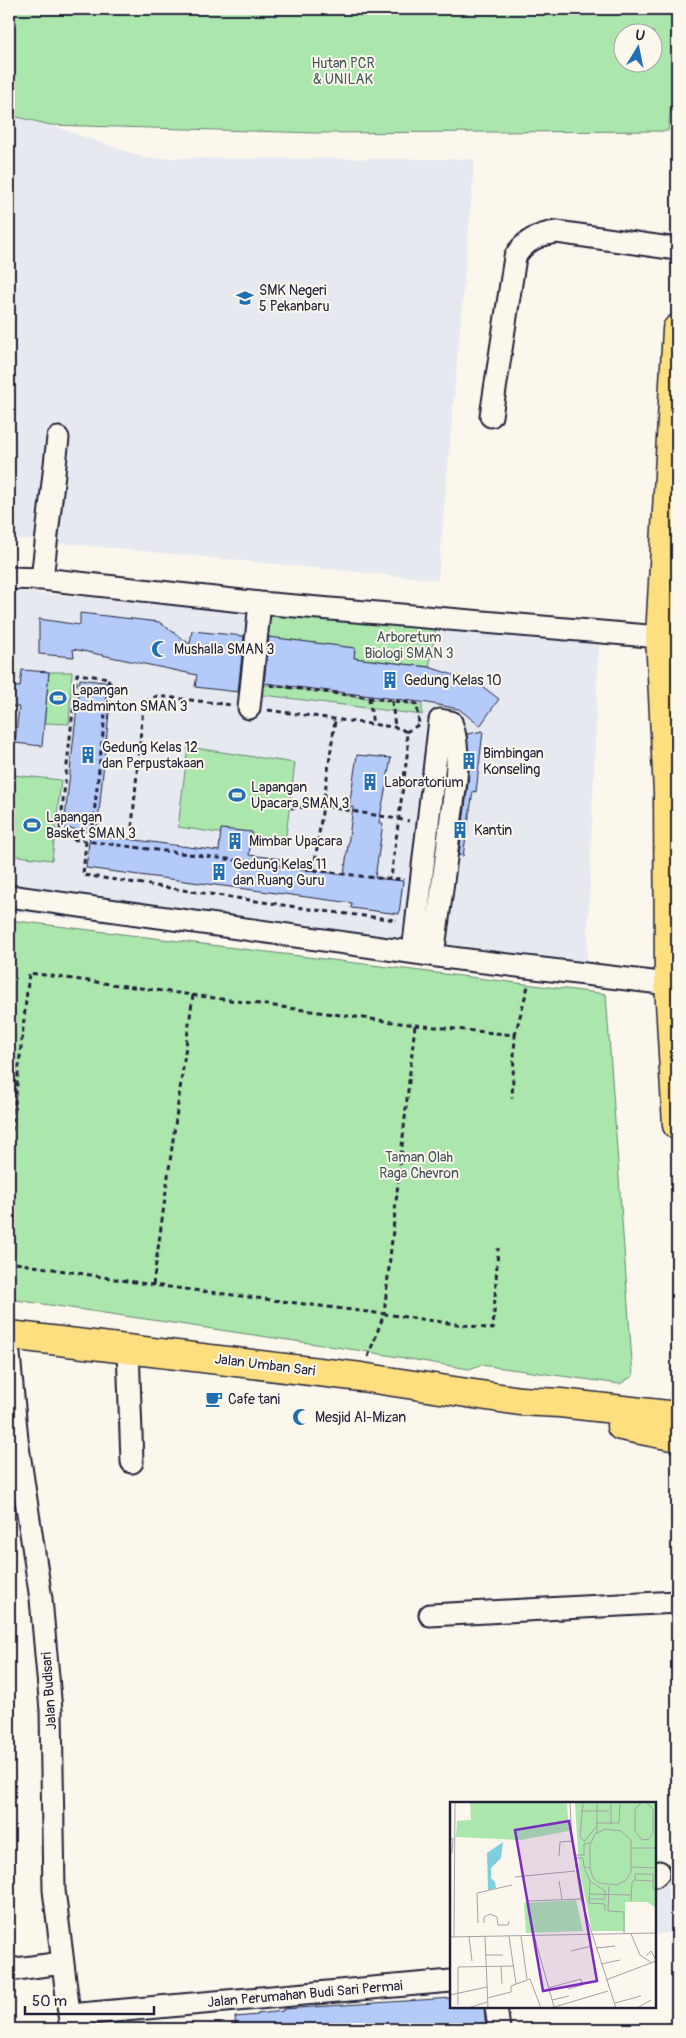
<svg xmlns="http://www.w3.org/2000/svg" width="686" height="2038" font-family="Pangolin,sans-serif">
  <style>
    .built { fill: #e6eaf0 }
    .green { fill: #abe7ad; stroke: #668474; fill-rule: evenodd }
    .building { fill: #b4cbfa; stroke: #22223b }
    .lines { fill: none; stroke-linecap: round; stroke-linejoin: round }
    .minor-casing { stroke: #22223b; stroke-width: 25 }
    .major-casing { stroke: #22223b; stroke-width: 31 }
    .path { stroke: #22223b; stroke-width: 3; stroke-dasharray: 5 4; stroke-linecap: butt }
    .minor { stroke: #fbf7ec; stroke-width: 21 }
    .major { stroke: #fedf80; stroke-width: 28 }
    .labels { text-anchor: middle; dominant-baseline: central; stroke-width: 4; stroke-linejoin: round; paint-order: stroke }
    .park-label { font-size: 14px; fill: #445358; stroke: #fbf7ec }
    .poi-label { font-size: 14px; fill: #22223b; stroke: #fbf7ec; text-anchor: start }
    .street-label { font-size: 14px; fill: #22223b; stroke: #fbf7ec }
    .inset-road { fill: none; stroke: #a4a2a5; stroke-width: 1 }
    .view { fill: #7b2cbf; fill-opacity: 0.15; stroke: #7b2cbf; stroke-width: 2.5 }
    .inset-edge { fill: none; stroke: #22223b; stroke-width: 2.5 }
  </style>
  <rect width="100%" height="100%" fill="#fbf7ec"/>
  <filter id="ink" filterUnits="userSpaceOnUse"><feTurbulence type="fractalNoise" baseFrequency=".02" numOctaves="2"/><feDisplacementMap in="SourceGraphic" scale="10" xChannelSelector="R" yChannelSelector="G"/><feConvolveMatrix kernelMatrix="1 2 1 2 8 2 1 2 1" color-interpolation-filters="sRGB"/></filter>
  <g filter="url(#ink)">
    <path class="built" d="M 9,115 L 51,125 L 145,158 L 475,159 L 438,580 L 9,538 L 9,437 L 13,409 L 9,431 Z
      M 9,591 L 599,641 L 586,985 L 9,911 Z
      M 675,1866 L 677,1884 L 677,1932 L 655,1935 L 655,1869 Z"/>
    <path class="green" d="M 9,9 L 677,9 L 677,55 L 668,131 L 317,133 L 51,125 L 9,115 ZM 624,32 L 654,32 L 654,62 L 624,62 Z
      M 268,613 L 436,627 L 429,667 L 354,658 L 355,648 L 264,637 Z
      M 49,672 L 72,672 L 69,724 L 44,723 Z
      M 258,684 L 422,705 L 422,715 L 256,694 Z
      M 188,747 L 295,763 L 285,843 L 178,827 Z
      M 13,775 L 61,780 L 52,860 L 9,855 L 9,813 Z
      M 9,920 L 606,994 L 633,1376 L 620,1384 L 481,1365 L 469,1369 L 363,1351 L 9,1299 Z"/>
    <path class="building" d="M 80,613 L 159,622 L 190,644 L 192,631 L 244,636 L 238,692 L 195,687 L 197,675 L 73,649 L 74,657 L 39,654 L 39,619 L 80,625 Z
      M 269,637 L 355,648 L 354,658 L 429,667 L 478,683 L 499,699 L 480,726 L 459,709 L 428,703 L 264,683 Z
      M 22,670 L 49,672 L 42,746 L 15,743 L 19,707 L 9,706 L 9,686 L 20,687 Z
      M 80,679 L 112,683 L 97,832 L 64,828 Z
      M 483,731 L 476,792 L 473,791 L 463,856 L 459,855 L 469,775 L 467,734 Z
      M 357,755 L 391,758 L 379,823 L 383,823 L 375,878 L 403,881 L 399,914 L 351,908 L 352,903 L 86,868 L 90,834 L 219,851 L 221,829 L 252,832 L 249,855 L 282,859 L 281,866 L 344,875 L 353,807 L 349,807 Z
      M 451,1998 L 451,2007 L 484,2007 L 486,2029 L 236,2029 L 235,2017 L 258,2015 L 257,2014 L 283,2011 L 283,2009 Z"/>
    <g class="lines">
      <g class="minor-casing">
        <path id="minor" d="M 491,416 L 515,257 C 524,241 539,234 557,232 L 677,249
          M 9,578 L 42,579 L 260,603 L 660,637
          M 42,579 L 58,438
          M 249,708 L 260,603
          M 9,896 L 459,959 L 669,984
          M 413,952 L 440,720 L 451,722 C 463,754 454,793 450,825 C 445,869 439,912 433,955
          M 128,1349 L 132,1462
          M 9,1354 L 17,1440 L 41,1599 L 51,1710 L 54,1890 L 71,2029
          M 430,1615 L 677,1602
          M 655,1876 L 659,1872
          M 9,1970 L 62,1963
          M 496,2007 L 499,2029
          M 69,2015 L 451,1981"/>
      </g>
      <g class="major-casing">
        <path id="major" d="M 677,329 L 660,637 L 668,793 L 669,984 L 677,1125
          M 9,1335 L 361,1377 L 520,1401 L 560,1403 L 677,1416
          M 621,1426 L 677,1437"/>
      </g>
      <path class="path" d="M 270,685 L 417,704 L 419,725
        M 369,698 L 373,725
        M 392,701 L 395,727
        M 268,710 L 400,728 L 406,732 L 408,748 L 391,878
        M 406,732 L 420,724
        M 291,808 L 323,806 L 409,821
        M 132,827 L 143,708 L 147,701 L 157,696 L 232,705
        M 55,837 L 376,878 L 404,879
        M 59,838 L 77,674 L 109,678 L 91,842
        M 86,841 L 83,875 L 323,911 L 397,920
        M 314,869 L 335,721
        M 415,1025 L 515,1035 L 512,1098
        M 515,1035 L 528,986
        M 9,1158 L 29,973 L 415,1025 L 384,1314 L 153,1285 L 9,1262
        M 153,1285 L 193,995
        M 368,1357 L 384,1314 L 493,1329 L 498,1248"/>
      <use href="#minor" class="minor"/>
      <use href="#major" class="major"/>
    </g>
  </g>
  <defs>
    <g id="school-bare" transform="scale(1.35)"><path d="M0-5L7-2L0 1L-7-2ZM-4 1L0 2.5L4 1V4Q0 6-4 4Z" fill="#1f6fb2" stroke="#fbf7ec" stroke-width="2.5" paint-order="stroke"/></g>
    <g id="mosque-bare" transform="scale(1.35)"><path d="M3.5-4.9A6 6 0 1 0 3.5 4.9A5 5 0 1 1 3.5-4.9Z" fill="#1f6fb2" stroke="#fbf7ec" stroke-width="2.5" paint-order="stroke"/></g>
    <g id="building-bare" transform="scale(1.35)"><path d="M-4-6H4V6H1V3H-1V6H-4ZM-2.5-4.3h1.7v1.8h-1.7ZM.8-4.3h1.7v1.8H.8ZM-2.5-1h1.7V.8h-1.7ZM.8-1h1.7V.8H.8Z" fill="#1f6fb2" stroke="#fbf7ec" stroke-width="2.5" paint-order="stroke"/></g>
    <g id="stadium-bare" transform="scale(1.35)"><path d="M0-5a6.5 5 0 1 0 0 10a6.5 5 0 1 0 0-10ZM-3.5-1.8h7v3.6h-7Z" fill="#1f6fb2" stroke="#fbf7ec" stroke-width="2.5" paint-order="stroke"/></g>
    <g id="cafe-bare" transform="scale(1.35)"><path d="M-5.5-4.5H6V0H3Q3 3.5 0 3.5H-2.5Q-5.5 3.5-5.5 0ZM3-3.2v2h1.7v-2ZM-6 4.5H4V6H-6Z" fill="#1f6fb2" stroke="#fbf7ec" stroke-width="2.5" paint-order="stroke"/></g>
  </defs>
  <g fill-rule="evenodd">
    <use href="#school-bare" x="245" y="298"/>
    <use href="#mosque-bare" x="160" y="649"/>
    <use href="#building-bare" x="390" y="680"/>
    <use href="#stadium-bare" x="58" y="698"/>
    <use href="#building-bare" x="88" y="755"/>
    <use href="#building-bare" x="469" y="761"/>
    <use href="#building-bare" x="370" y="782"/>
    <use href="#stadium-bare" x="237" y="795"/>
    <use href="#stadium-bare" x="32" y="825"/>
    <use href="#building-bare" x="460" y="830"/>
    <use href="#building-bare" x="235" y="841"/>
    <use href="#building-bare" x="219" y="872"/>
    <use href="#cafe-bare" x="214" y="1399"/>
    <use href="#mosque-bare" x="301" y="1417"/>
  </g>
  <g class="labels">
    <g class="park-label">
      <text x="343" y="63">Hutan PCR<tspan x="343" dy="16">&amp; UNILAK</tspan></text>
      <text x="409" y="637">Arboretum<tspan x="409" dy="16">Biologi SMAN 3</tspan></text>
      <text x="419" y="1157">Taman Olah<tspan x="419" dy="16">Raga Chevron</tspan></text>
    </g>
    <g class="poi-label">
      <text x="259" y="290">SMK Negeri<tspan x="259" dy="16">5 Pekanbaru</tspan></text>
      <text x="174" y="649">Mushalla SMAN 3</text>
      <text x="404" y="680">Gedung Kelas 10</text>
      <text x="72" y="690">Lapangan<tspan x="72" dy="16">Badminton SMAN 3</tspan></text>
      <text x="102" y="747">Gedung Kelas 12<tspan x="102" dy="16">dan Perpustakaan</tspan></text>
      <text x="483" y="753">Bimbingan<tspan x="483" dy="16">Konseling</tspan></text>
      <text x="384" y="782">Laboratorium</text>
      <text x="251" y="787">Lapangan<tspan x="251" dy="16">Upacara SMAN 3</tspan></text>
      <text x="46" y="817">Lapangan<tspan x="46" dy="16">Basket SMAN 3</tspan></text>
      <text x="474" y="830">Kantin</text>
      <text x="249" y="841">Mimbar Upacara</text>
      <text x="233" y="864">Gedung Kelas 11<tspan x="233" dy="16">dan Ruang Guru</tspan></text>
      <text x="228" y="1399">Cafe tani</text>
      <text x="315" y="1417">Mesjid Al-Mizan</text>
    </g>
    <g class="street-label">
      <text transform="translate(265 1365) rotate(7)">Jalan Umban Sari</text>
      <text transform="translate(49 1691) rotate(-94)">Jalan Budisari</text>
      <text transform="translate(305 1994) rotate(-5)">Jalan Perumahan Budi Sari Permai</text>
    </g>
  </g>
  <g transform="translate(450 1802)">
    <rect width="206" height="206" fill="#fbf7ec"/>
    <path d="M 20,1 L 117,1 L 119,29 L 71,38 L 6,35 L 7,19 L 21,18 ZM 125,1 L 206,1 L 206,106 L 197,100 L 175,100 L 175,129 L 142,129 L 129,66 ZM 126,98 L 133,129 L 76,131 L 74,101 Z" fill="#abe7ad"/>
    <path d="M 53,40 L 51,56 L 41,66 L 41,76 L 45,80 L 46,86 L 38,88 L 37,51 Z" fill="#7fcedd"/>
    <path class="inset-road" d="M 120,1 L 122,39 L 131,97 L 166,206M 133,1 L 130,34 L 134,39M 191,1 L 185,7 L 185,29 L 192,38 L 199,37 L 203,31 L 203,7 L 197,1M 131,9 L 159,9M 146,21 L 169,21 L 170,1M 161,23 L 161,1M 147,31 L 147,1M 0,36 L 3,37 L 2,51M 134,40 L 146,25M 182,46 L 206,46M 124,53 L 134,53 L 134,42 L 141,41 L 145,32 L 155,27 L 171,29 L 181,38 L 181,70 L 176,78 L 167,83 L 149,81 L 143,76 L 140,66 L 134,65 L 133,56 L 125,56M 109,54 L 110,40 L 122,39M 134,65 L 140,79 L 155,89 L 155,97 L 139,97M 182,65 L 206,66M 140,66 L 140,41M 65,75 L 125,69M 109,79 L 112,97M 140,79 L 139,101 L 155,102 L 155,109M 203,79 L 185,78 L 185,72 L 203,72 L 203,87 L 206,88M 159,84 L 158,109 L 174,110 L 174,131M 139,92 L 181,93M 78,99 L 131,97M 181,99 L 182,80 L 185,78M 28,121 L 27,91 L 62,83M 34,121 L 34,115 L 40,112 L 47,115 L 48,123 L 58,123 L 59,119M 181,132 L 190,153 L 202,161M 84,133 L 104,205M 35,134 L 38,206M 59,134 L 66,182M 71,134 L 77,177M 0,135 L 206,131M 4,135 L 5,1M 19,135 L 22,159M 146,146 L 165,144M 121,149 L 142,144M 35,153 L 53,153M 196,154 L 201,149 L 206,158M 151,162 L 170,158M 51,164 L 52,182M 156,178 L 206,159M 98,186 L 131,177 L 132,183 L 118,187M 0,193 L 37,185M 37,196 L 61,190 L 61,184 L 80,177 L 91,206M 102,198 L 119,194M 165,201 L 191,194M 8,203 L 8,165 L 64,164M 21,205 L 37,200M 101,206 L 158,189M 187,206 L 201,198"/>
    <path class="view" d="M 119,19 L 147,179 L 93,189 L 65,28 Z"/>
    <rect width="206" height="206" class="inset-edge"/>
  </g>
  <rect width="686" height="2038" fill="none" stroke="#fbf7ec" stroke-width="30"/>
  <rect x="15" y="15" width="656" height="2008" fill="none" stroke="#22223b" stroke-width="2" filter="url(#ink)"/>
  <g transform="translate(638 48) rotate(10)"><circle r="24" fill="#fbf7ec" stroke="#a4a2a5"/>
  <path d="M0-4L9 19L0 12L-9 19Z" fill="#1f6fb2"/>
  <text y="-8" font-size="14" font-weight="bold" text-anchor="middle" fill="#22223b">U</text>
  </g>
  <path d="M25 2006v8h129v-8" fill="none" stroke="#22223b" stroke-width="2.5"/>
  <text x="32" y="2006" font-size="15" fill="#22223b" stroke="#fbf7ec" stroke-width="4" paint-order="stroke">50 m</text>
</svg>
